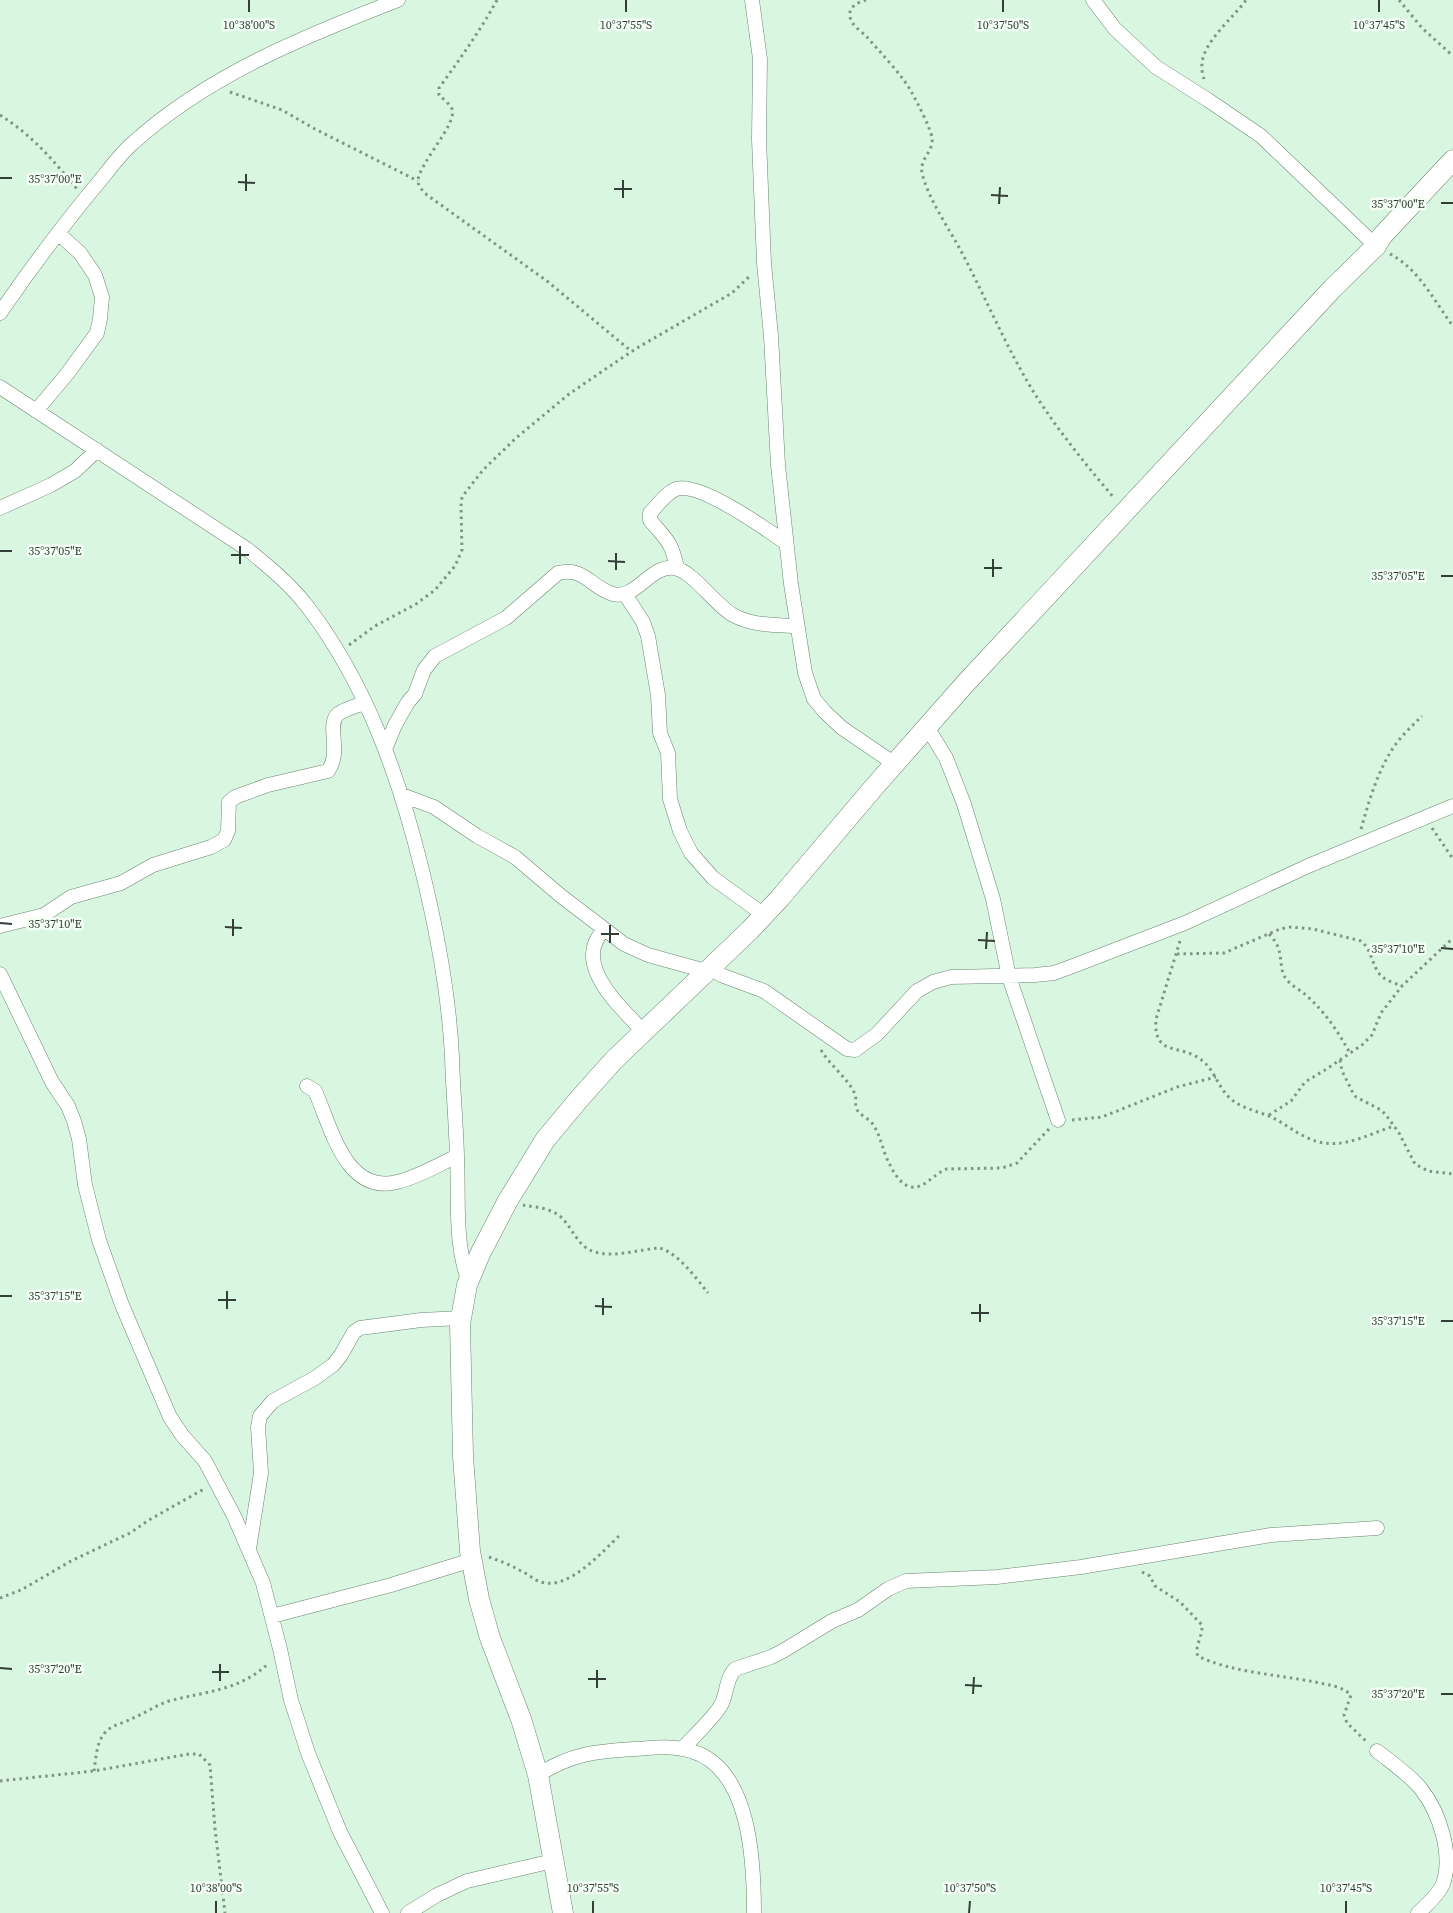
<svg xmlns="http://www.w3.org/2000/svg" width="1453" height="1913" font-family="'Source Serif 4',serif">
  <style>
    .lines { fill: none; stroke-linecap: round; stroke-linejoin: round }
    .street-casing { stroke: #6a8571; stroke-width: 15 }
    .secondary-casing { stroke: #6a8571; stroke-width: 21 }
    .path { stroke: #819586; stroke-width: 3; stroke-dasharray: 2.5 4; stroke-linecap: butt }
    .street { stroke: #fff; stroke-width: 14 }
    .secondary { stroke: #fff; stroke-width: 20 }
    .ticks { fill: none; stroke: #333f36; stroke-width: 2 }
    .ticks-label { font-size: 12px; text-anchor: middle; fill: #333f36; stroke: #f3fef5; stroke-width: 5; stroke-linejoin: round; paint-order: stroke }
  </style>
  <rect width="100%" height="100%" fill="#d9f6e0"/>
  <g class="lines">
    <g class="street-casing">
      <path id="street" d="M 752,0 L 760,59 L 759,139 L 764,263 L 771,336 L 778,465 L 791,584 L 805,673 L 814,699 L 825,712 L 842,728 L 895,764
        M 1093,0 L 1115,29 L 1156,67 L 1208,100 L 1261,136 L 1376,246
        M 0,313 C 31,268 63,225 98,183 C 109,170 120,154 133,143 C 208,75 305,36 398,0
        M 0,387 L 247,549 C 268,566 290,584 307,606 C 366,683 399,776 422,870 C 437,931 449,994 452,1057 C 453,1090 456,1123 457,1156 C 459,1198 454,1243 469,1282
        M 36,411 L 67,374 L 97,333 L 100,319 L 102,297 L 95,275 L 80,253 L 58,233
        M 0,508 L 51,485 L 75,471 L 97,450
        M 677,568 C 671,540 667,541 650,520 L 650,513 C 658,505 666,493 676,489 C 699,481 766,529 786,543
        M 625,594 L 643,622 L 648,636 L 658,695 L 660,733 L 668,753 L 670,799 L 680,831 L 691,853 L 713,878 L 764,915
        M 927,727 L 946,758 L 964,804 L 993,899 L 1009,977 L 1058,1120
        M 385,749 L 395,725 L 408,702 L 415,694 L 424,670 L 435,656 L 506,618 L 558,573 C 584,566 591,588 613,594 C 636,600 650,565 674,568 C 692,570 715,605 733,615 C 753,626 776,625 797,626
        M 402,795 L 434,807 L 477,836 L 515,857 L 561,896 L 624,944 L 648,955 L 706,971
        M 0,926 L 44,915 L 71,897 L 107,887 L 121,883 L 153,865 L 211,847 L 224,840 L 228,831 L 229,802 L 235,797 L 268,785 L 328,771 C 342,752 326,725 338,714 C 345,709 356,706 364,703
        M 604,929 C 598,936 593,944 593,954 C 592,982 625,1012 643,1031
        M 710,967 L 721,975 L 764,991 L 847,1049 L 855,1050 L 877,1034 L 917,991 L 933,982 L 951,977 L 1035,975 L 1054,973 L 1073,966 L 1185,923 L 1308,866 L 1453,806
        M 0,974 L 52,1082 L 68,1106 L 74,1121 L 79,1139 L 85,1185 L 99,1240 L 122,1305 L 170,1417 L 182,1435 L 205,1461 L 234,1516 L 263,1583 L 280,1649 L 291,1700 L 308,1753 L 340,1832 L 382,1913
        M 307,1086 L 315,1091 C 331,1126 345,1195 397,1182 C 418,1177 438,1165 457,1156
        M 249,1549 L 261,1473 L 258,1427 L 260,1416 L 273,1401 L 315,1378 L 333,1365 L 341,1355 L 354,1332 L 360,1328 L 421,1320 L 461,1318
        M 272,1616 L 391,1585 L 472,1560
        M 682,1749 C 692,1738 717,1715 722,1703 C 727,1692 726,1679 735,1669 L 771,1657 L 783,1651 L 832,1621 L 858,1610 L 888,1589 L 906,1581 L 997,1577 L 1081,1567 L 1271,1535 L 1377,1528
        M 1377,1751 C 1392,1763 1409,1774 1421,1789 C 1440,1813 1453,1855 1443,1884 C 1438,1895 1427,1905 1418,1913
        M 538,1775 C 570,1754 597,1751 635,1749 C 653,1748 673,1745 691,1751 C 751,1768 754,1863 754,1913
        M 408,1913 L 437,1895 L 467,1881 L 553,1861"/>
    </g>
    <g class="secondary-casing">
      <path id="secondary" d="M 563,1913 L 538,1775 L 521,1719 L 490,1638 L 479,1599 L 470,1551 L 463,1456 L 460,1324 L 467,1285 L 480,1254 L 507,1202 L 545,1140 L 580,1098 L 614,1060 L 750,930 L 780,898 L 875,786 L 964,685 L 1333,288 L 1376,246 L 1382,236 L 1453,160"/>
    </g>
    <path class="path" d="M 497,0 C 480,31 460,59 439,88 L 439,95 C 443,99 450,104 452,109 C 458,124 417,165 418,182 C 419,187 423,191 427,195 L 547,281 L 631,351
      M 866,0 C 858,2 848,7 850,17 C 852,26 861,31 867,37 C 879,51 904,77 912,93 C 917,102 931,129 932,138 C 934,153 917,159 923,177 C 931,203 948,227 961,251 C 987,300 1008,352 1038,399 C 1061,434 1087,466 1114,498
      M 1399,0 L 1422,28 L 1453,56
      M 1204,79 C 1203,75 1201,69 1202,64 C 1203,42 1234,17 1246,0
      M 230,92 L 282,110 L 315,129 L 418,181
      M 0,115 C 33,136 52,159 77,189
      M 1390,254 C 1419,269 1434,301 1453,326
      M 349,645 L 375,626 L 416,604 L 435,590 L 455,566 L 462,550 L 461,506 L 462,497 L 483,470 L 516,438 L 569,394 L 610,366 L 637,348 L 732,293 L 751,275
      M 1432,828 L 1453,859
      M 1361,829 C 1369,801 1377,773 1393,748 C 1401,736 1412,726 1422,716
      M 1269,934 C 1287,952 1276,967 1287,980 C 1293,987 1302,991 1308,997 C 1326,1013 1338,1032 1350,1053
      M 1180,941 L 1156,1019 C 1153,1059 1182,1042 1204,1062 C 1215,1072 1219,1089 1231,1099 C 1242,1109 1259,1111 1273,1118 C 1284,1123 1294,1132 1306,1137 C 1336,1153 1364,1136 1394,1126
      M 1177,954 L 1224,953 L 1280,929 L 1291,927 L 1313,929 L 1361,941 C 1371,949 1371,961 1378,972 C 1383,980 1394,983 1402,986
      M 821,1050 C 830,1065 847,1078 854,1092 C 857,1097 855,1102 856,1107 C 858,1115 867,1117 872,1123 C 881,1135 883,1153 890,1165 C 894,1173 901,1185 911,1187 C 925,1189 934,1173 947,1169 L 1002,1168 L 1017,1163 L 1049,1129
      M 1340,1060 L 1342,1071 L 1352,1091 L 1356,1097 L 1381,1110 L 1386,1115 L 1399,1133 L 1415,1164 L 1428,1171 L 1453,1174
      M 1269,1115 L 1291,1101 L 1305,1082 L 1325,1070 L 1362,1045 L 1372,1035 L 1381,1013 L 1402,986 L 1453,938
      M 1072,1120 L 1102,1117 L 1177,1087 L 1216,1077
      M 523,1205 C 534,1207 548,1208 557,1214 C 572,1224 576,1247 595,1252 C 615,1258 640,1249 660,1248 C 679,1254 696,1278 708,1293
      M 489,1557 C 500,1561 511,1565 521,1571 C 528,1574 534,1580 541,1582 C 568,1591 602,1552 620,1535
      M 1142,1572 L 1150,1576 L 1155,1586 L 1180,1602 L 1202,1625 C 1203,1636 1194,1647 1198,1656 C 1229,1672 1280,1675 1315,1682 C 1328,1685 1342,1686 1351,1695 L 1344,1715 L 1347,1723 L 1368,1743
      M 0,1598 L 21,1590 L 71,1561 L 130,1533 L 149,1520 L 204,1489
      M 94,1771 C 96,1759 96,1744 104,1734 C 110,1725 122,1724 131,1719 C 144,1714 156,1705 169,1701 C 207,1691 239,1691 269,1663
      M 0,1781 L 94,1771 L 189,1754 L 199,1754 L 210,1765 L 215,1829 L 225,1913"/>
    <use href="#street" class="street"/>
    <use href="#secondary" class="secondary"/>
  </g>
  <path class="ticks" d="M 249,12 L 249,0M 626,12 L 626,0M 1003,12 L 1003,0M 1379,12 L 1379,0M 0,178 L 12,178M 238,182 L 255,183M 614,189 L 632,189M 246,191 L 246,174M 991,195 L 1008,196M 623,198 L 623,180M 1441,203 L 1453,203M 999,204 L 1000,187M 0,551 L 12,551M 231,555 L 249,555M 608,561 L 625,562M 240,564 L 240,546M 984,568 L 1002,568M 616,570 L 616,553M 1441,576 L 1453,576M 993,577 L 993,559M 0,923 L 12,924M 225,927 L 242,928M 601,934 L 619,934M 233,936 L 233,919M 978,940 L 995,941M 610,943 L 610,925M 1441,948 L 1453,949M 986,949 L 987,932M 0,1296 L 12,1296M 218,1300 L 236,1300M 595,1306 L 612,1307M 227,1309 L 227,1291M 971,1313 L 989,1313M 603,1315 L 603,1298M 1441,1321 L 1453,1321M 980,1322 L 980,1304M 0,1668 L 12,1669M 212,1672 L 229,1672M 588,1679 L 606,1679M 220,1681 L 220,1664M 965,1685 L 982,1686M 597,1688 L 597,1670M 973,1694 L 974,1677M 1441,1694 L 1453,1694M 216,1913 L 216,1901M 593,1913 L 593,1901M 969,1913 L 970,1901M 1346,1913 L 1346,1901"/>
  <g class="ticks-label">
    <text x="249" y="29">10°38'00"S</text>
    <text x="626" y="29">10°37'55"S</text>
    <text x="1003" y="29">10°37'50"S</text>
    <text x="1379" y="29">10°37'45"S</text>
    <text x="55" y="183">35°37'00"E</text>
    <text x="1398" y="208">35°37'00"E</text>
    <text x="55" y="555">35°37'05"E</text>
    <text x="1398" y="580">35°37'05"E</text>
    <text x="55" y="928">35°37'10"E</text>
    <text x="1398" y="953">35°37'10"E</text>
    <text x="55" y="1300">35°37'15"E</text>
    <text x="1398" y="1325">35°37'15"E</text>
    <text x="55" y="1673">35°37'20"E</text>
    <text x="1398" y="1698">35°37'20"E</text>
    <text x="216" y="1892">10°38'00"S</text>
    <text x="593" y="1892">10°37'55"S</text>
    <text x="970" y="1892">10°37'50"S</text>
    <text x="1346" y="1892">10°37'45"S</text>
  </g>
</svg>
